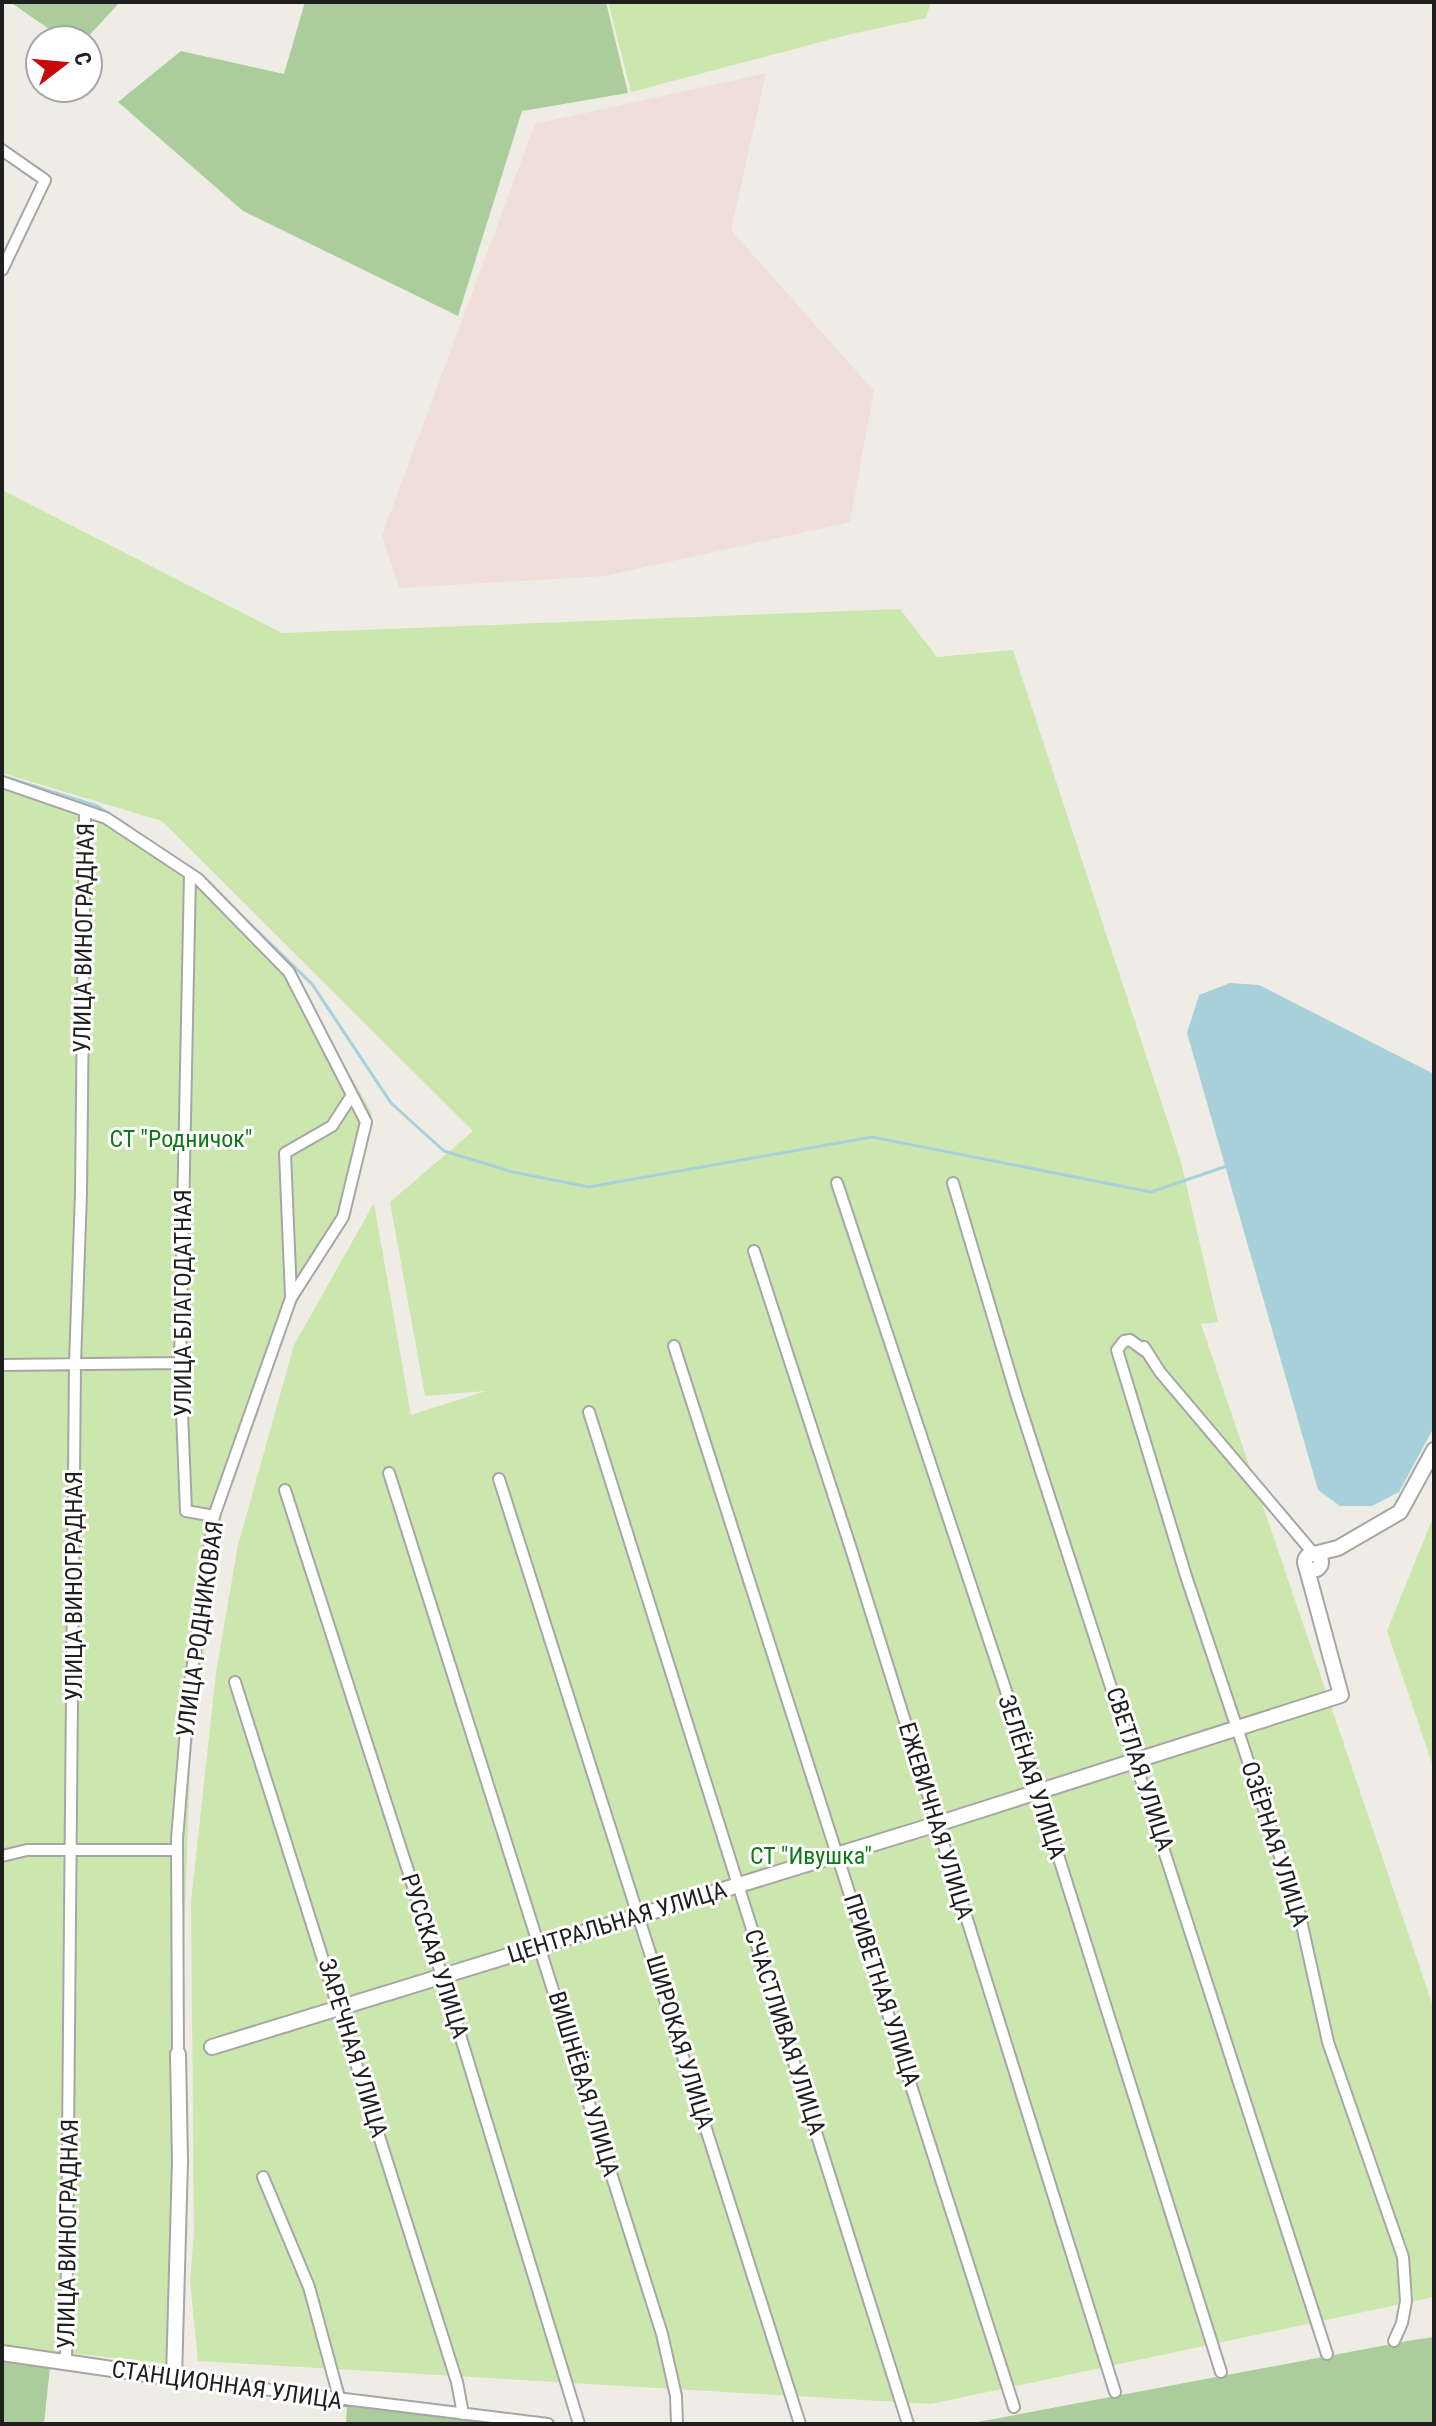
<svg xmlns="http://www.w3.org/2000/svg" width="1436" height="2426" font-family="'Roboto Condensed',sans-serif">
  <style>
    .military { fill: #f0dfd9 }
    .grass { fill: #cbe7ae }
    .forest { fill: #abcd9c }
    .water { fill: #a8d0db }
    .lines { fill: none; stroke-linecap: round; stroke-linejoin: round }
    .stream { stroke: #a8d0db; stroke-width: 3 }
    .minor-casing { stroke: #a6a6a6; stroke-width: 14 }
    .tertiary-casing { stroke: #a6a6a6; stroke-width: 18 }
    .minor { stroke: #fff; stroke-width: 10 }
    .tertiary { stroke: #fff; stroke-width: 14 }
    .labels { text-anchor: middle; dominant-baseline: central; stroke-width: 6; stroke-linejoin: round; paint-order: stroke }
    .street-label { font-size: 24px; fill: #1f1f1f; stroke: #fff }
    .park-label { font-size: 24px; fill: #107917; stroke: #fff }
  </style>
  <rect width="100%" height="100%" fill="#efece5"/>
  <path class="military" d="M 766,73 L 731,230 L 874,391 L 850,522 L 605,576 L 399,588 L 382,535 L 535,124 Z"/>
  <path class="grass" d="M 608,2 L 931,2 L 926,18 L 851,34 L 631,92 Z
    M 2,490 L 282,633 L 900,609 L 937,657 L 1013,650 L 1181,1162 L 1218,1322 L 1201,1324 L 1434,2009 L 1434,2297 L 931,2404 L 198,2361 L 190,2281 L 194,2233 L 191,1902 L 216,1673 L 238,1545 L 294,1345 L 374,1203 L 411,1415 L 486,1391 L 425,1396 L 390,1202 L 473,1131 L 162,821 L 2,773 Z
    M 2,788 L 96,819 L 206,890 L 287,966 L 372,1113 L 346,1221 L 291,1313 L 222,1513 L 190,1763 L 170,2364 L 2,2346 Z
    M 1434,1515 L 1434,1769 L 1387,1631 Z"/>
  <path class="forest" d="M 10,2 L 120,2 L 85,40 L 65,40 Z
    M 305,2 L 606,2 L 628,93 L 522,111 L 458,316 L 243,211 L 118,102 L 181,51 L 284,74 Z
    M 1434,2337 L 1434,2424 L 967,2424 L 1413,2340 Z
    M 2,2358 L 50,2367 L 44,2424 L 2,2424 Z
    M 347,2405 L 518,2424 L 346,2424 Z"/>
  <path class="water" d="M 1230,983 L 1259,985 L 1434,1074 L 1434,1427 L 1399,1492 L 1372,1506 L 1340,1506 L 1318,1490 L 1187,1033 L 1199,995 Z"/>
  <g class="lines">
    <path class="stream" d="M 2,776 L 97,806 L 131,828
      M 200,875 L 312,984 L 391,1103 L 444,1151 L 513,1172 L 589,1187 L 872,1137 L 1151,1192 L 1227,1166"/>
    <g class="minor-casing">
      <path id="minor" d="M 2,150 L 45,180 L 2,270
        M 2,782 L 106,818 L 198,879 L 289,972 L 366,1122 L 343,1217 L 291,1298 L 214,1516 L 189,1693 L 177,1839 L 178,2054
        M 190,874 L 180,1363 L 186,1511 L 214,1516
        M 837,1183 L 1011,1706 L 1221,2372
        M 953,1183 L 1016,1394 L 1327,2354
        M 754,1251 L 853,1555 L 1115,2392
        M 291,1296 L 285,1153 L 332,1126 L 352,1095
        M 674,1346 L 1014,2407
        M 1144,1347 L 1160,1372 L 1314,1554
        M 1145,1351 L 1130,1340 L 1124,1341 L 1117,1350 L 1186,1576 L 1300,1916 L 1328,2042 L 1403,2257 L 1406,2301 L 1402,2323 L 1394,2341
        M 2,1365 L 180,1363
        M 589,1412 L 908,2424
        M 389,1473 L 662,2334 L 676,2396 L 677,2424
        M 499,1479 L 800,2424
        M 285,1490 L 442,1976 L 579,2424
        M 235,1682 L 457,2382 L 463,2414
        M 2,1856 L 27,1850 L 177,1850
        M 263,2177 L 309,2287 L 340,2401
        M 66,2362 L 75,1363 L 81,1193 L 85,811
        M 174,2378 L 548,2424"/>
    </g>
    <g class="tertiary-casing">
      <path id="tertiary" d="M1305 1562a8 8 0 1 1 16 0a8 8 0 1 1-16 0Z
        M 1314,1554 L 1338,1548 L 1400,1512 L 1434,1450
        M 212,2047 L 937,1824 L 1341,1695 L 1306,1566
        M 2,2353 L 174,2378 L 180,2161 L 178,2054"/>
    </g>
    <use href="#minor" class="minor"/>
    <use href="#tertiary" class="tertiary"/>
  </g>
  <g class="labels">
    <g class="street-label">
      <text transform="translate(84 938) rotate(-89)">УЛИЦА ВИНОГРАДНАЯ</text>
      <text transform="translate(183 1303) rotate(-90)">УЛИЦА БЛАГОДАТНАЯ</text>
      <text transform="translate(74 1586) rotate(-90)">УЛИЦА ВИНОГРАДНАЯ</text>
      <text transform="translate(200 1629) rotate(-82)">УЛИЦА РОДНИКОВАЯ</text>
      <text transform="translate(1140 1769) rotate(72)">СВЕТЛАЯ УЛИЦА</text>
      <text transform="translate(1032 1777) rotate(72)">ЗЕЛЁНАЯ УЛИЦА</text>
      <text transform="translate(936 1821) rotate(73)">ЕЖЕВИЧНАЯ УЛИЦА</text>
      <text transform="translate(1275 1844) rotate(72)">ОЗЁРНАЯ УЛИЦА</text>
      <text transform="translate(617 1922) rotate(-17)">ЦЕНТРАЛЬНАЯ УЛИЦА</text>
      <text transform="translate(435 1956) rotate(72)">РУССКАЯ УЛИЦА</text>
      <text transform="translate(882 1990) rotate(72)">ПРИВЕТНАЯ УЛИЦА</text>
      <text transform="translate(785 2032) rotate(72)">СЧАСТЛИВАЯ УЛИЦА</text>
      <text transform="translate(680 2042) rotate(73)">ШИРОКАЯ УЛИЦА</text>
      <text transform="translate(353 2048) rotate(73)">ЗАРЕЧНАЯ УЛИЦА</text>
      <text transform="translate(584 2084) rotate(73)">ВИШНЁВАЯ УЛИЦА</text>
      <text transform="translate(68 2234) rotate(-89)">УЛИЦА ВИНОГРАДНАЯ</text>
      <text transform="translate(227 2385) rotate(8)">СТАНЦИОННАЯ УЛИЦА</text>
    </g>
    <g class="park-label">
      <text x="181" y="1139">СТ "Родничок"</text>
      <text x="811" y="1856">СТ "Ивушка"</text>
    </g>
  </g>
  <rect width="1436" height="2426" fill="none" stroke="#1f1f1f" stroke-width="8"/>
  <g transform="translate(64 64) rotate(74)"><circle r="38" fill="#ffffff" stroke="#a5a5a5" stroke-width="2"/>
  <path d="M0-6L14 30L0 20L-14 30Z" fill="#c5090c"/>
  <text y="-12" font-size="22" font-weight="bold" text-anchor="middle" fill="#1f1f1f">С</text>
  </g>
</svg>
